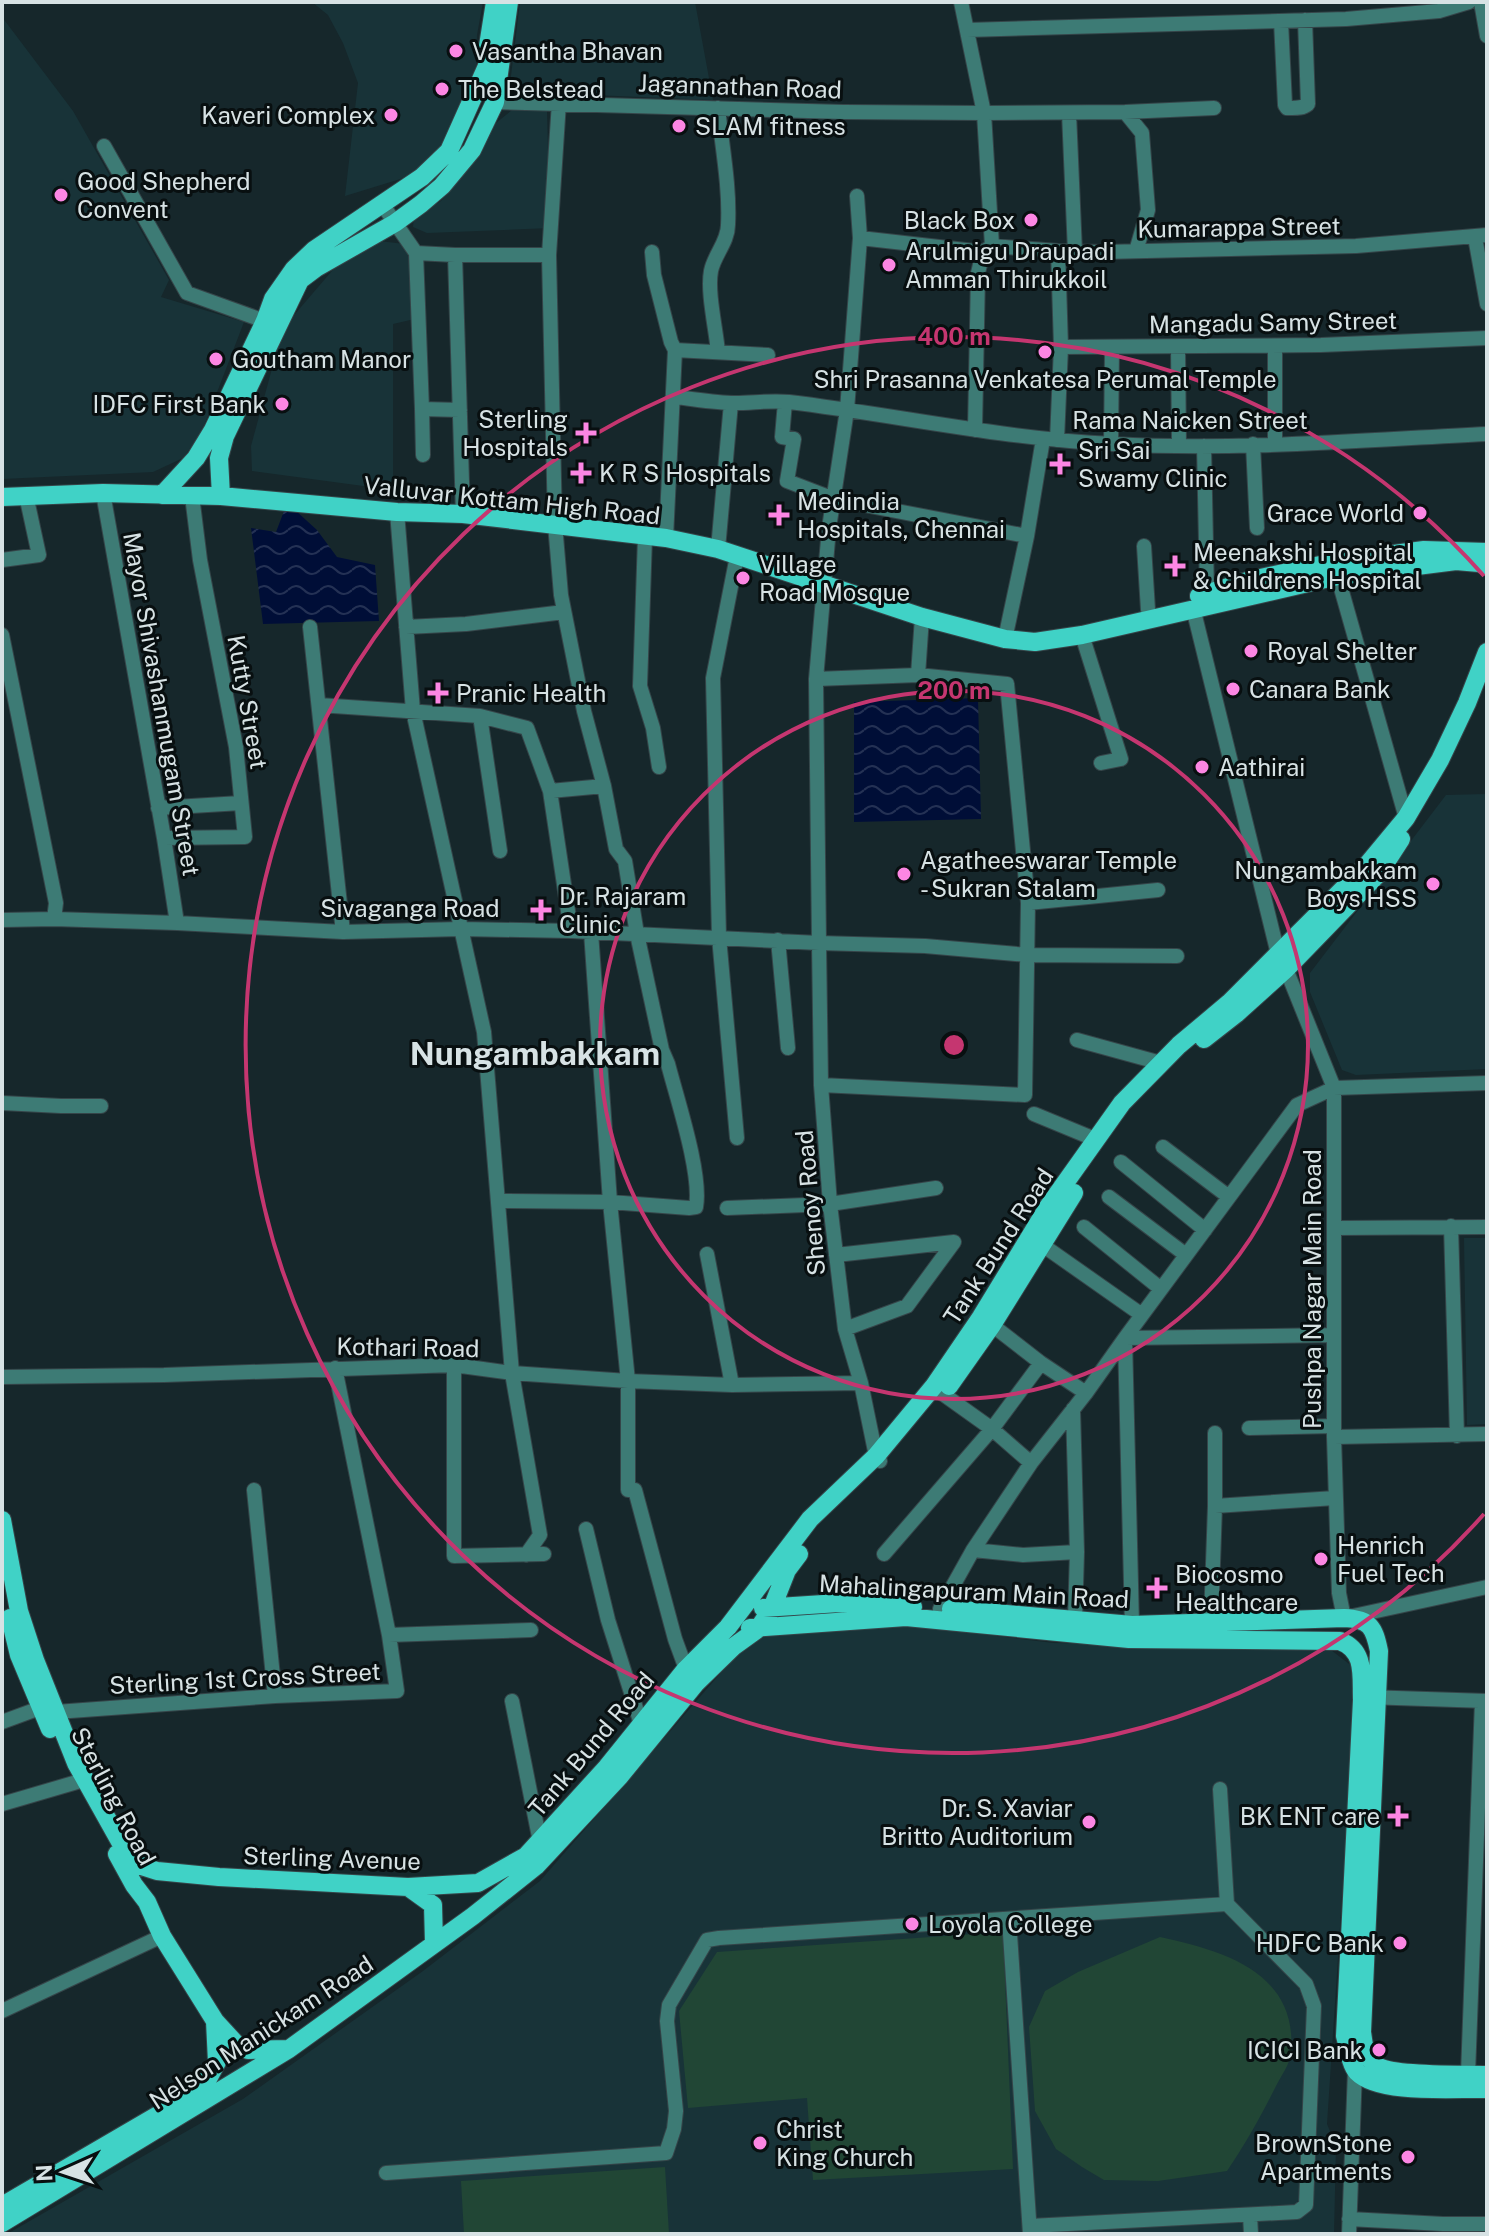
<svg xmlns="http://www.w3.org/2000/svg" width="1489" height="2236" font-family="'Public Sans',sans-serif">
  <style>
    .built { fill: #183338 }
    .green { fill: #214635 }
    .water { fill: url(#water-waves) }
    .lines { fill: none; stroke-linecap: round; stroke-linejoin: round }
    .minor-casing { stroke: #354549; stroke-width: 16 }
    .major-casing { stroke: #354549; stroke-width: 20 }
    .minor { stroke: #3d7b75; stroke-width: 14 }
    .major { stroke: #40d2c6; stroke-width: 18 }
    .ring { fill: none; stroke: #c53670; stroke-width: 4 }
    .poi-dot { fill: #fc86e3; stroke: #080f10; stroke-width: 3 }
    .labels { text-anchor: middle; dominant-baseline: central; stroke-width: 6; stroke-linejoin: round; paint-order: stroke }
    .poi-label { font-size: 24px; fill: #d7e2e4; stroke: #080f10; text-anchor: start }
    .street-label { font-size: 24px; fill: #d7e2e4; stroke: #080f10 }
    .district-label { font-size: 32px; font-weight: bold; fill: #d7e2e4; stroke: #080f10 }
    .centre { fill: #c53670; stroke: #080f10; stroke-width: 4 }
    .ring-label { font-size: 24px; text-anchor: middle; font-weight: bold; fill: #c53670; stroke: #080f10; stroke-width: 6; stroke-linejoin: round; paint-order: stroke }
  </style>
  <defs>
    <pattern id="water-waves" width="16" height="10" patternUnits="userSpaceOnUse" patternTransform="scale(2)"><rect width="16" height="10" fill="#000e37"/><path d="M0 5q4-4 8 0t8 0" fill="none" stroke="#243154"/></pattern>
  </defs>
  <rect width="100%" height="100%" fill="#16272b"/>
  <path class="built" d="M 312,2 L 483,2 L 477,35 L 476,107 L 449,164 L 345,196 L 358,83 L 343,43 L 328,15 Z
    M 520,2 L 695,2 L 713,100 L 521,92 L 510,84 Z
    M 2,17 L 73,111 L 169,280 L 161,297 L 244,322 L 201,434 L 183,458 L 153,472 L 2,479 Z
    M 512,110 L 547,111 L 550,228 L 427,233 L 413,227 L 414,216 L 441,201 L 496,123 Z
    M 379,241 L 413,245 L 419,318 L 393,324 L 393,490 L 252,471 L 251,446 L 283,328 L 337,265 Z
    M 1487,794 L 1487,1069 L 1356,1075 L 1342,1070 L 1310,992 L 1310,973 L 1446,795 Z
    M 1464,1238 L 1487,1238 L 1487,1424 L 1467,1425 Z
    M 906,1625 L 1054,1643 L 1327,1647 L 1357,1670 L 1327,2124 L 1336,2146 L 1334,2234 L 7,2234 L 243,2099 L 423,1971 L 540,1881 L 745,1645 L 788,1627 Z"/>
  <path class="green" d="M 1003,1932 L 1013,2169 L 813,2180 L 807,2098 L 688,2108 L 679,2011 L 717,1952 Z
    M 1160,1937 C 1224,1951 1298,1972 1291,2053 C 1290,2064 1281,2076 1276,2086 C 1261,2116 1246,2143 1227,2171 L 1158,2181 L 1104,2180 L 1082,2167 L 1056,2149 L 1035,2111 L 1029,2027 L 1045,1991 L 1078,1972 Z
    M 665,2167 L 669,2234 L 464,2234 L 461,2181 Z"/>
  <path class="water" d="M 295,510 L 317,530 L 337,557 L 375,565 L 379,621 L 263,624 L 251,528 L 276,532 L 284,511 Z
    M 978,698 L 981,819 L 854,822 L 854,702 Z"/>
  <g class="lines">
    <g class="minor-casing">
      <path id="minor" d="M 961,2 L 984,113 L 992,246
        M 1481,2 L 1487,36
        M 1281,21 L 1285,105 L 1287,108 C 1295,108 1302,109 1308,104 L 1305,20
        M 967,30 L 1346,19 L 1439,11 L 1469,2
        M 495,102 L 844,112 L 984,113 L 1125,112 L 1214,108
        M 718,108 C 722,146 730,187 728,225 C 728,242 714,255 711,271 C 707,292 716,329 718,352
        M 1125,112 L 1142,133 L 1148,210 L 1136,251
        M 1069,113 L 1075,252
        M 104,146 L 187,293 L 273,324
        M 857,196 L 860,238 L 847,410 L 829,528 L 816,679 L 819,943 L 821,1085 L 830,1204 L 845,1329 L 861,1383 L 876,1456 L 880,1461
        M 382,204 L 416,253 L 455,255 L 549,255
        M 1475,237 L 1487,304
        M 860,238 L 983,252
        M 992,246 L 1058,251 L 1104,252 L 1356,246 L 1487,235
        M 652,252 L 654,275 L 671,342 L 675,350 L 666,538
        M 416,253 L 422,409 L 460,410
        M 455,255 L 463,514
        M 1061,347 L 1321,345 L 1487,338
        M 1178,347 L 1179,446
        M 675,350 L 768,355
        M 675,397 C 694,399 715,403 735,403 C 753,403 771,400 789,402 C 897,415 1004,439 1113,444 C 1237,451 1363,440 1487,434
        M 785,402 L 782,437 L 794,439 L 787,481 L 834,499 L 1027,536
        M 422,409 L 423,455
        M 975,430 L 978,273 L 983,252 L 992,246
        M 1057,440 L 1061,347 L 1058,251
        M 1275,443 L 1275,346
        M 1111,444 L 1112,347
        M 1253,444 L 1257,528
        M 1204,446 L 1207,593
        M 103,493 L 164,838 L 177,923
        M 397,512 L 413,711 L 484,1032 L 512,1373 L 540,1535 L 526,1555
        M 645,537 L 640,686 L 653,728 L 659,767
        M 1144,546 L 1148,610
        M 718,549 L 731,403
        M 737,556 L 713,678 L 719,937 L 737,1138
        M 2,560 L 39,555 L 26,495
        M 1335,567 L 1406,818
        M 1193,608 L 1278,954
        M 310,627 L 343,932
        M 406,627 L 466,624 L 564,612
        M 2,635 L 56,903 L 54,919
        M 1082,635 L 1121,759 L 1101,763
        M 1005,639 L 1027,536 L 1043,439
        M 918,675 L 922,617
        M 816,679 L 918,675 L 1007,684 L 1028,903 L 1025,1095 L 821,1085
        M 319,705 L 480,716 L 527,728 L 550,791 L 571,931
        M 480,716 L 500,851
        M 550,791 L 604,786
        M 158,808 L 241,803
        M 164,838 L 245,837 L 236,747 L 200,560 L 192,496
        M 1028,903 L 1158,890
        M 2,920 L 54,919 L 177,923 L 343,932 L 461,929 L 571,931 L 819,943 L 925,946 L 1028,955 L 1177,956
        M 591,932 L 610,1202 L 628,1381 L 628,1490
        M 778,940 L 788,1048
        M 1286,969 L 1334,1088 L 1334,1437 L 1339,1593 L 1344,1618 L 1487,1587
        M 1077,1040 L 1161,1063
        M 2,1103 L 61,1106 L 101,1106
        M 1034,1114 L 1097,1140
        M 1163,1147 L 1229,1197
        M 1121,1162 L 1205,1230
        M 1109,1197 L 1186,1255
        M 498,1201 L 610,1202 L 689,1208 L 696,1207 C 702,1174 677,1099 668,1064 L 662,1050 L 637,934 L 625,861 L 616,849 L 604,786 L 584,711 L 561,595 L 555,524 L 549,255 L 559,102
        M 727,1208 L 830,1204 L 936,1188
        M 1451,1226 L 1457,1436
        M 1084,1227 L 1161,1289
        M 1335,1228 L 1487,1227
        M 1041,1244 L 1142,1315
        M 707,1254 L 732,1385
        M 836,1255 L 954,1242 L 907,1306 L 845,1329
        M 992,1325 L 1041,1363 L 1086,1393
        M 1125,1338 L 1132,1625
        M 1125,1338 L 1334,1335
        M 454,1365 L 454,1556 L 544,1554
        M 2,1377 L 164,1375 L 454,1365 L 512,1373 L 628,1381 L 732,1385 L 861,1383
        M 943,1394 L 992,1429 L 1031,1463
        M 1073,1409 L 1077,1552 L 1075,1620
        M 1249,1428 L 1334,1426
        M 1334,1437 L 1487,1434
        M 254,1490 L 275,1696
        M 635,1490 L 675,1639 L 686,1669
        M 1215,1506 L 1335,1498
        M 586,1529 L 608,1620 L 641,1724
        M 973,1550 L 1023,1555 L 1077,1552
        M 884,1554 L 992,1429 L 1041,1363
        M 940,1609 L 973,1550 L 1031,1463 L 1086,1393 L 1125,1338 L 1297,1105 L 1334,1088 L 1487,1083
        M 1211,1621 L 1215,1506 L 1215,1433
        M 389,1635 L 531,1630
        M 1366,1697 L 1487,1701
        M 512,1701 L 540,1842
        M 56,1712 L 275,1696 L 397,1691 L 389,1635 L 335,1368
        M 2,1722 L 40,1708
        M 2,1804 L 77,1782
        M 1009,1919 L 1030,2234
        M 2,2011 L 162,1936
        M 1468,2074 L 1482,1701
        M 386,2173 L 666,2153 L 674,2129 L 676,2111 L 667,2021 L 669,2005 L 707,1940 L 719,1938 L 1227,1904 L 1220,1789
        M 1250,2215 L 1251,2234
        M 1349,2219 L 1443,2224 L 1487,2224
        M 1030,2226 L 1297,2212 L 1306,2205 L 1314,2006 L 1306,1984 L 1227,1904
        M 1349,2234 L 1355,2070"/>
    </g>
    <g class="major-casing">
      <path id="major" d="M 162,495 L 196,458 L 213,430 L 265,321 L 273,299 L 294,269 L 314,250 L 422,177 L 449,151 L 487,66 L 488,46 L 495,2
        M 221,496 L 219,458 L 225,436 L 300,280 L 316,268 L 395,223 L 421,204 L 442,186 L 472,150 L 495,102 L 509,2
        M 2,497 L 103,493 L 221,496 L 397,512 L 463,514 L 666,538 L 718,549 L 922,617 L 1005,639 L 1035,642 L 1082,635 L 1338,576 L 1456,561 L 1479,563 L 1487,566
        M 1199,596 L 1247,581 L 1334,562 L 1424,550 L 1487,552
        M 1204,1039 L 1236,1014 L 1286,969 L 1379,873 L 1401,839
        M 949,1386 L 992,1325 L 1074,1193
        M 2,1520 L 19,1611 L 35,1660 L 76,1763 L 132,1863 L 157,1871 L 219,1877 L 408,1887 L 478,1883 L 526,1856 L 607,1767 L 686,1669 L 728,1627 L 810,1519 L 876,1456 L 934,1386 L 981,1317 L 1048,1207 L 1122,1103 L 1179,1045 L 1229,1003 L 1367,865 L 1406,818 L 1440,760 L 1467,703 L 1487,652
        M 763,1608 L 839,1603 L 913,1607
        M 951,1609 L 1132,1625 L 1344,1618 C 1370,1619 1374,1627 1379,1651 L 1362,2032 C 1364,2045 1364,2056 1376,2065 C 1391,2077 1465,2074 1487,2075
        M 10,1618 L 19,1655 L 50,1729
        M 750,1628 L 906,1617 L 1129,1639 L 1340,1641 C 1366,1651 1361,1676 1362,1700 L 1345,2036 C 1348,2046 1350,2064 1357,2072 C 1379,2095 1455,2088 1487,2089
        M 117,1854 L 134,1885 L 147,1902 L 162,1936 L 215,2021 L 237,2045 L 248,2050 L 287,2049
        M 408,1887 L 433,1905 L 434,1943
        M 2,2206 L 194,2094 L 209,2077 L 217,2062 L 215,2021
        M 2,2223 L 289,2049 L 473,1916 L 536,1866 L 620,1776 L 696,1683 L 733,1647 L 758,1629 L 772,1608 L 787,1570 L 799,1554"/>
    </g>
    <use href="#minor" class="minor"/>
    <use href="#major" class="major"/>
  </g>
  <g class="ring">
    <circle cx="954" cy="1045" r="354"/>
    <path d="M1484 1514A708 708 0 1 1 1484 576"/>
  </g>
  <g class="poi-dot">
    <circle cx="456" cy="51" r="8"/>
    <circle cx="442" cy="89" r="8"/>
    <circle cx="391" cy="115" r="8"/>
    <circle cx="679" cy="126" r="8"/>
    <circle cx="61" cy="195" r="8"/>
    <circle cx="1031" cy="220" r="8"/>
    <circle cx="889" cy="265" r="8"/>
    <circle cx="1045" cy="352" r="8"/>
    <circle cx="216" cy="359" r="8"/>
    <circle cx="282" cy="404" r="8"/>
    <path d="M582 421h8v8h8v8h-8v8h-8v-8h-8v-8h8z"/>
    <path d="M1056 452h8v8h8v8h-8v8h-8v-8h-8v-8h8z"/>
    <path d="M577 461h8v8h8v8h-8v8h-8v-8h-8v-8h8z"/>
    <circle cx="1420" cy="513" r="8"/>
    <path d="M775 503h8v8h8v8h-8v8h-8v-8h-8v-8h8z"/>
    <path d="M1171 554h8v8h8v8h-8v8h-8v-8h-8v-8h8z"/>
    <circle cx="743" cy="578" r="8"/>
    <circle cx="1251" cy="651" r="8"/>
    <circle cx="1233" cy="689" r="8"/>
    <path d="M434 681h8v8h8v8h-8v8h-8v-8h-8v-8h8z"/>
    <circle cx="1202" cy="767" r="8"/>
    <circle cx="904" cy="874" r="8"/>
    <circle cx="1433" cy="884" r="8"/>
    <path d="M537 898h8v8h8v8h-8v8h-8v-8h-8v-8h8z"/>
    <circle cx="1321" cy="1559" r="8"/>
    <path d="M1153 1576h8v8h8v8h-8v8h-8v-8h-8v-8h8z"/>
    <path d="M1394 1804h8v8h8v8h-8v8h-8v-8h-8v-8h8z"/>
    <circle cx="1089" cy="1822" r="8"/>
    <circle cx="912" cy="1924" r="8"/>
    <circle cx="1400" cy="1943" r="8"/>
    <circle cx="1379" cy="2050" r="8"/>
    <circle cx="760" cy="2143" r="8"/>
    <circle cx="1408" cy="2157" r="8"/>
  </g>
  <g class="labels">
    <g class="poi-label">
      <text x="472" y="51">Vasantha Bhavan</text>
      <text x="458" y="89">The Belstead</text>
      <text x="375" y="115" text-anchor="end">Kaveri Complex</text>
      <text x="695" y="126">SLAM fitness</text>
      <text x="77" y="181">Good Shepherd<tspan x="77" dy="28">Convent</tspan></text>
      <text x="1015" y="220" text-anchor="end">Black Box</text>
      <text x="905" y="251">Arulmigu Draupadi<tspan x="905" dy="28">Amman Thirukkoil</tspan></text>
      <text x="232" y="359">Goutham Manor</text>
      <text x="1045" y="379" text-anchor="middle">Shri Prasanna Venkatesa Perumal Temple</text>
      <text x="266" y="404" text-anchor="end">IDFC First Bank</text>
      <text x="568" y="419" text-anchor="end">Sterling<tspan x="568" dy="28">Hospitals</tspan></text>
      <text x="1078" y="450">Sri Sai<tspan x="1078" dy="28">Swamy Clinic</tspan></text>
      <text x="599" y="473">K R S Hospitals</text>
      <text x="797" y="501">Medindia<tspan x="797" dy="28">Hospitals, Chennai</tspan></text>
      <text x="1404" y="513" text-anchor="end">Grace World</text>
      <text x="1193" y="552">Meenakshi Hospital<tspan x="1193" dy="28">&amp; Childrens Hospital</tspan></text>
      <text x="759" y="564">Village<tspan x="759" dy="28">Road Mosque</tspan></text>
      <text x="1267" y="651">Royal Shelter</text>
      <text x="1249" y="689">Canara Bank</text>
      <text x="456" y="693">Pranic Health</text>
      <text x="1218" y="767">Aathirai</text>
      <text x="920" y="860">Agatheeswarar Temple<tspan x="920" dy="28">- Sukran Stalam</tspan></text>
      <text x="1417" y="870" text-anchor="end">Nungambakkam<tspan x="1417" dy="28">Boys HSS</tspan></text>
      <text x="559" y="896">Dr. Rajaram<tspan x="559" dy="28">Clinic</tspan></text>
      <text x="1337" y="1545">Henrich<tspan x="1337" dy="28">Fuel Tech</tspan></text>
      <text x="1175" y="1574">Biocosmo<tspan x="1175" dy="28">Healthcare</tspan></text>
      <text x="1073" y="1808" text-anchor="end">Dr. S. Xaviar<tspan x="1073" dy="28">Britto Auditorium</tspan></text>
      <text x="1380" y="1816" text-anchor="end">BK ENT care</text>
      <text x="928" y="1924">Loyola College</text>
      <text x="1384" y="1943" text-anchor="end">HDFC Bank</text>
      <text x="1363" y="2050" text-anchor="end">ICICI Bank</text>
      <text x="776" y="2129">Christ<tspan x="776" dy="28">King Church</tspan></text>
      <text x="1392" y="2143" text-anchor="end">BrownStone<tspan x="1392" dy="28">Apartments</tspan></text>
    </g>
    <g class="street-label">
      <text transform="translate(740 86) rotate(2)">Jagannathan Road</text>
      <text transform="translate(1239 227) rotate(-1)">Kumarappa Street</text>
      <text transform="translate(1273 322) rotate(-1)">Mangadu Samy Street</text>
      <text x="1190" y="420">Rama Naicken Street</text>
      <text transform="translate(512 500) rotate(6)">Valluvar Kottam High Road</text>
      <text transform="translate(248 702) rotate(80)">Kutty Street</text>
      <text transform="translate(162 704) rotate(80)">Mayor Shivashanmugam Street</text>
      <text x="410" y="908">Sivaganga Road</text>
      <text transform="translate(810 1203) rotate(-95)">Shenoy Road</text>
      <text transform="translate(998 1246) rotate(-57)">Tank Bund Road</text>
      <text transform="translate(1312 1289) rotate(-90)">Pushpa Nagar Main Road</text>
      <text transform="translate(408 1347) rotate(1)">Kothari Road</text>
      <text transform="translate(974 1591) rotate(3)">Mahalingapuram Main Road</text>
      <text transform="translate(245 1678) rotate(-3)">Sterling 1st Cross Street</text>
      <text transform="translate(591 1744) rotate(-50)">Tank Bund Road</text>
      <text transform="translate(114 1796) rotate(62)">Sterling Road</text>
      <text transform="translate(332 1858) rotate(2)">Sterling Avenue</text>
      <text transform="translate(261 2032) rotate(-33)">Nelson Manickam Road</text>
    </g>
    <g class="district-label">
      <text x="535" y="1053">Nungambakkam</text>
    </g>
  </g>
  <circle cx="954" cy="1045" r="12" class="centre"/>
  <g class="ring-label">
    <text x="954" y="345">400 m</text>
    <text x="954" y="699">200 m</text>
  </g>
  <rect width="1489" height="2236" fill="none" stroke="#d7e2e4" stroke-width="8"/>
  <g transform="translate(64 2172) rotate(267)" stroke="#080f10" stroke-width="6" paint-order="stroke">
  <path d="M0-6L14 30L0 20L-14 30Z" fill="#d7e2e4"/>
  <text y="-12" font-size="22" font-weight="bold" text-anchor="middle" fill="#d7e2e4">N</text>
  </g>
</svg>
